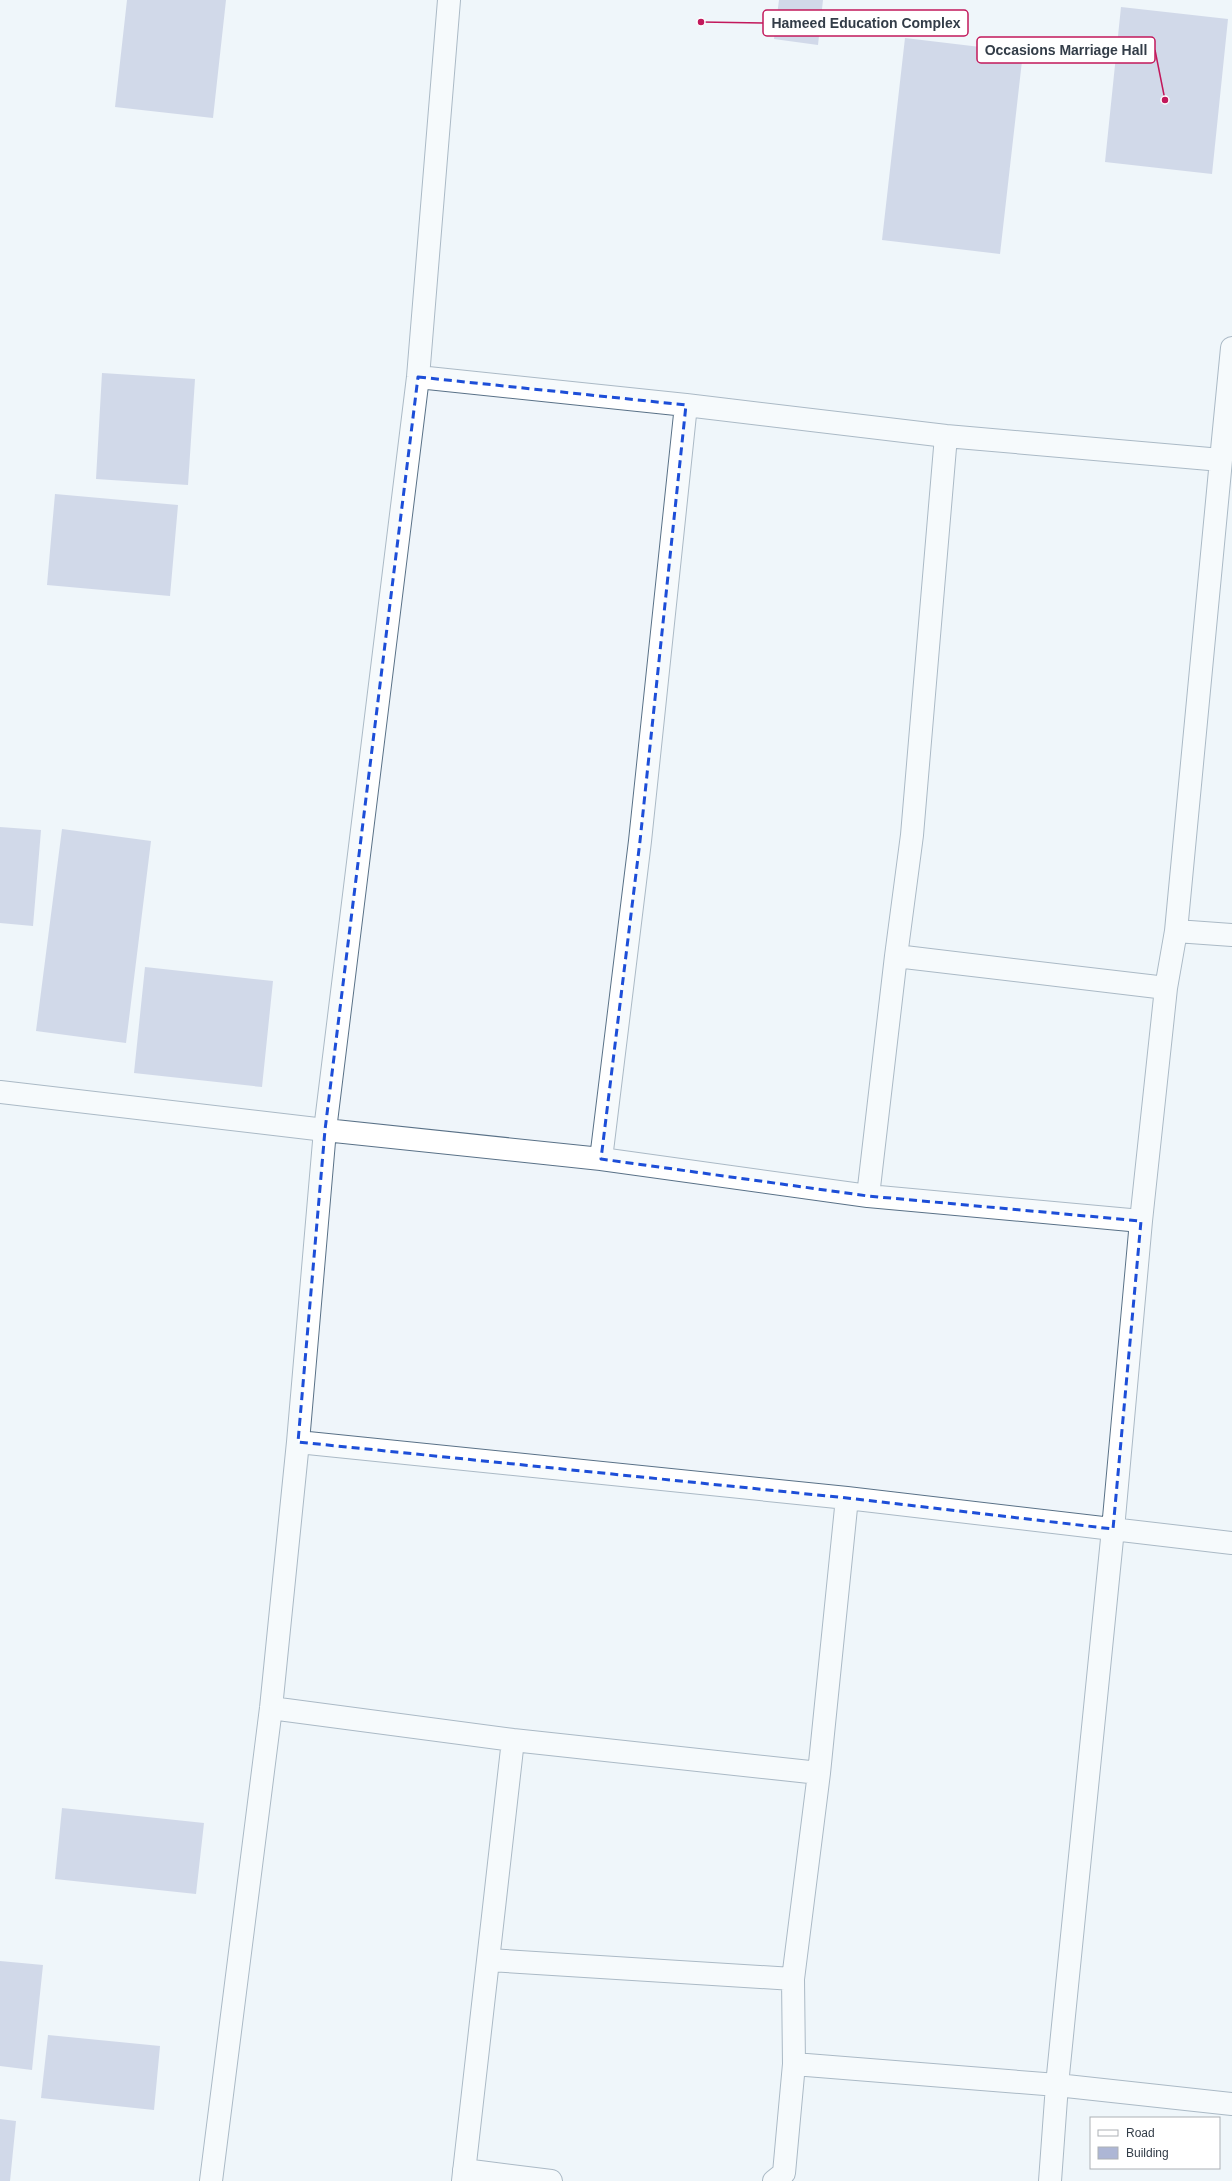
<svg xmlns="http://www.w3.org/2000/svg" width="1232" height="2181" font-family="Arial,sans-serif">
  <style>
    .building { fill: #adb6d5 }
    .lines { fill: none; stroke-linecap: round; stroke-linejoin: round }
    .street-casing { stroke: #597187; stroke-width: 24 }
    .street { stroke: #fff; stroke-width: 22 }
    .marked { fill: none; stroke: #1d4ed8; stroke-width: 3; stroke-dasharray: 8 5; stroke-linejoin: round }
    .leader { fill: none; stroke: #c2185b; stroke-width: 1.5 }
    .callout-dot { fill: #c2185b; stroke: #fff; stroke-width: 1.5 }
    .callout { fill: #fff; stroke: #c2185b; stroke-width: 1.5 }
    .callout-label { font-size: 14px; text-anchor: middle; font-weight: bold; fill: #333d48 }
  </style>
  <rect width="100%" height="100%" fill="#eff5fa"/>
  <path class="building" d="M 127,0 L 226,0 L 213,118 L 115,107 Z
    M 779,0 L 823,0 L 818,45 L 774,39 Z
    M 1121,7 L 1228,19 L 1212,174 L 1105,162 Z
    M 905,38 L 1023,52 L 1000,254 L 882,240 Z
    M 102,373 L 195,379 L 188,485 L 96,479 Z
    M 55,494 L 178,505 L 170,596 L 47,585 Z
    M 0,827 L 41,830 L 33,926 L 0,923 Z
    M 62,829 L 151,841 L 126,1043 L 36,1031 Z
    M 145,967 L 273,981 L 262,1087 L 134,1073 Z
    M 62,1808 L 204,1823 L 196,1894 L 55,1879 Z
    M 0,1961 L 43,1965 L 32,2070 L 0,2066 Z
    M 48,2035 L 160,2046 L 154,2110 L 41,2098 Z
    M 0,2119 L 16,2121 L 10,2181 L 0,2181 Z"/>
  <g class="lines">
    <g class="street-casing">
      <path id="street" d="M 418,377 L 686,405
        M 1221,460 L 1232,348
        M 1176,931 L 1232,935
        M 0,1092 L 325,1130 L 601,1159 L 868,1196 L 1141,1221
        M 601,1159 L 640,841 L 686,405 L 946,436 L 1221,460 L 1176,931 L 1166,988 L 896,956 L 912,835 L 946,436
        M 868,1196 L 896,956
        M 298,1442 L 847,1498 L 1232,1543
        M 271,1708 L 513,1740 L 819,1773
        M 489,1960 L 793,1979
        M 794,2064 L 1057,2085 L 1232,2104
        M 464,2170 L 551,2181
        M 211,2181 L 271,1708 L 298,1442 L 325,1130 L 418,377 L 449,0
        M 463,2181 L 513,1740
        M 774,2181 L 784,2173 L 794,2064 L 793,1979 L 819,1773 L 847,1498
        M 1050,2181 L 1057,2085 L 1113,1529 L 1141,1221 L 1166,988"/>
    </g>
    <use href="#street" class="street"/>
  </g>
  <path d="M0 0H1232V2181H0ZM 418,377 L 686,405 L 640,841 L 601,1159 L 868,1196 L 1141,1221 L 1113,1529 L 847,1498 L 298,1442 L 325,1130 Z" fill="#eff5fa" fill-opacity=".55" fill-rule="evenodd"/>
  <path class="marked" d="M 418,377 L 686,405 L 640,841 L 601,1159 L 868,1196 L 1141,1221 L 1113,1529 L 847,1498 L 298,1442 L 325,1130 Z"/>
  <path class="leader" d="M701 22L763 23M1165 100L1155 50"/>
  <g class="callout-dot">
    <circle cx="701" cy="22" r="4"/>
    <circle cx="1165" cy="100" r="4"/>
  </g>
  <g class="callout">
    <rect x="763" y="10" width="205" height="26" rx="4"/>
    <rect x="977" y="37" width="178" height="26" rx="4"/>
  </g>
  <g class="callout-label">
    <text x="866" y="28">Hameed Education Complex</text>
    <text x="1066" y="55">Occasions Marriage Hall</text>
  </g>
  <rect x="1090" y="2117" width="130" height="52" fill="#ffffff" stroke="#adb1b6"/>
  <rect x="1098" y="2130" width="20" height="6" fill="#ffffff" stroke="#adb1b6"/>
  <text x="1126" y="2137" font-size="12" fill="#333d48">Road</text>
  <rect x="1098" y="2147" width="20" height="12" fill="#adb6d5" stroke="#adb1b6"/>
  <text x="1126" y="2157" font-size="12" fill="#333d48">Building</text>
</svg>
